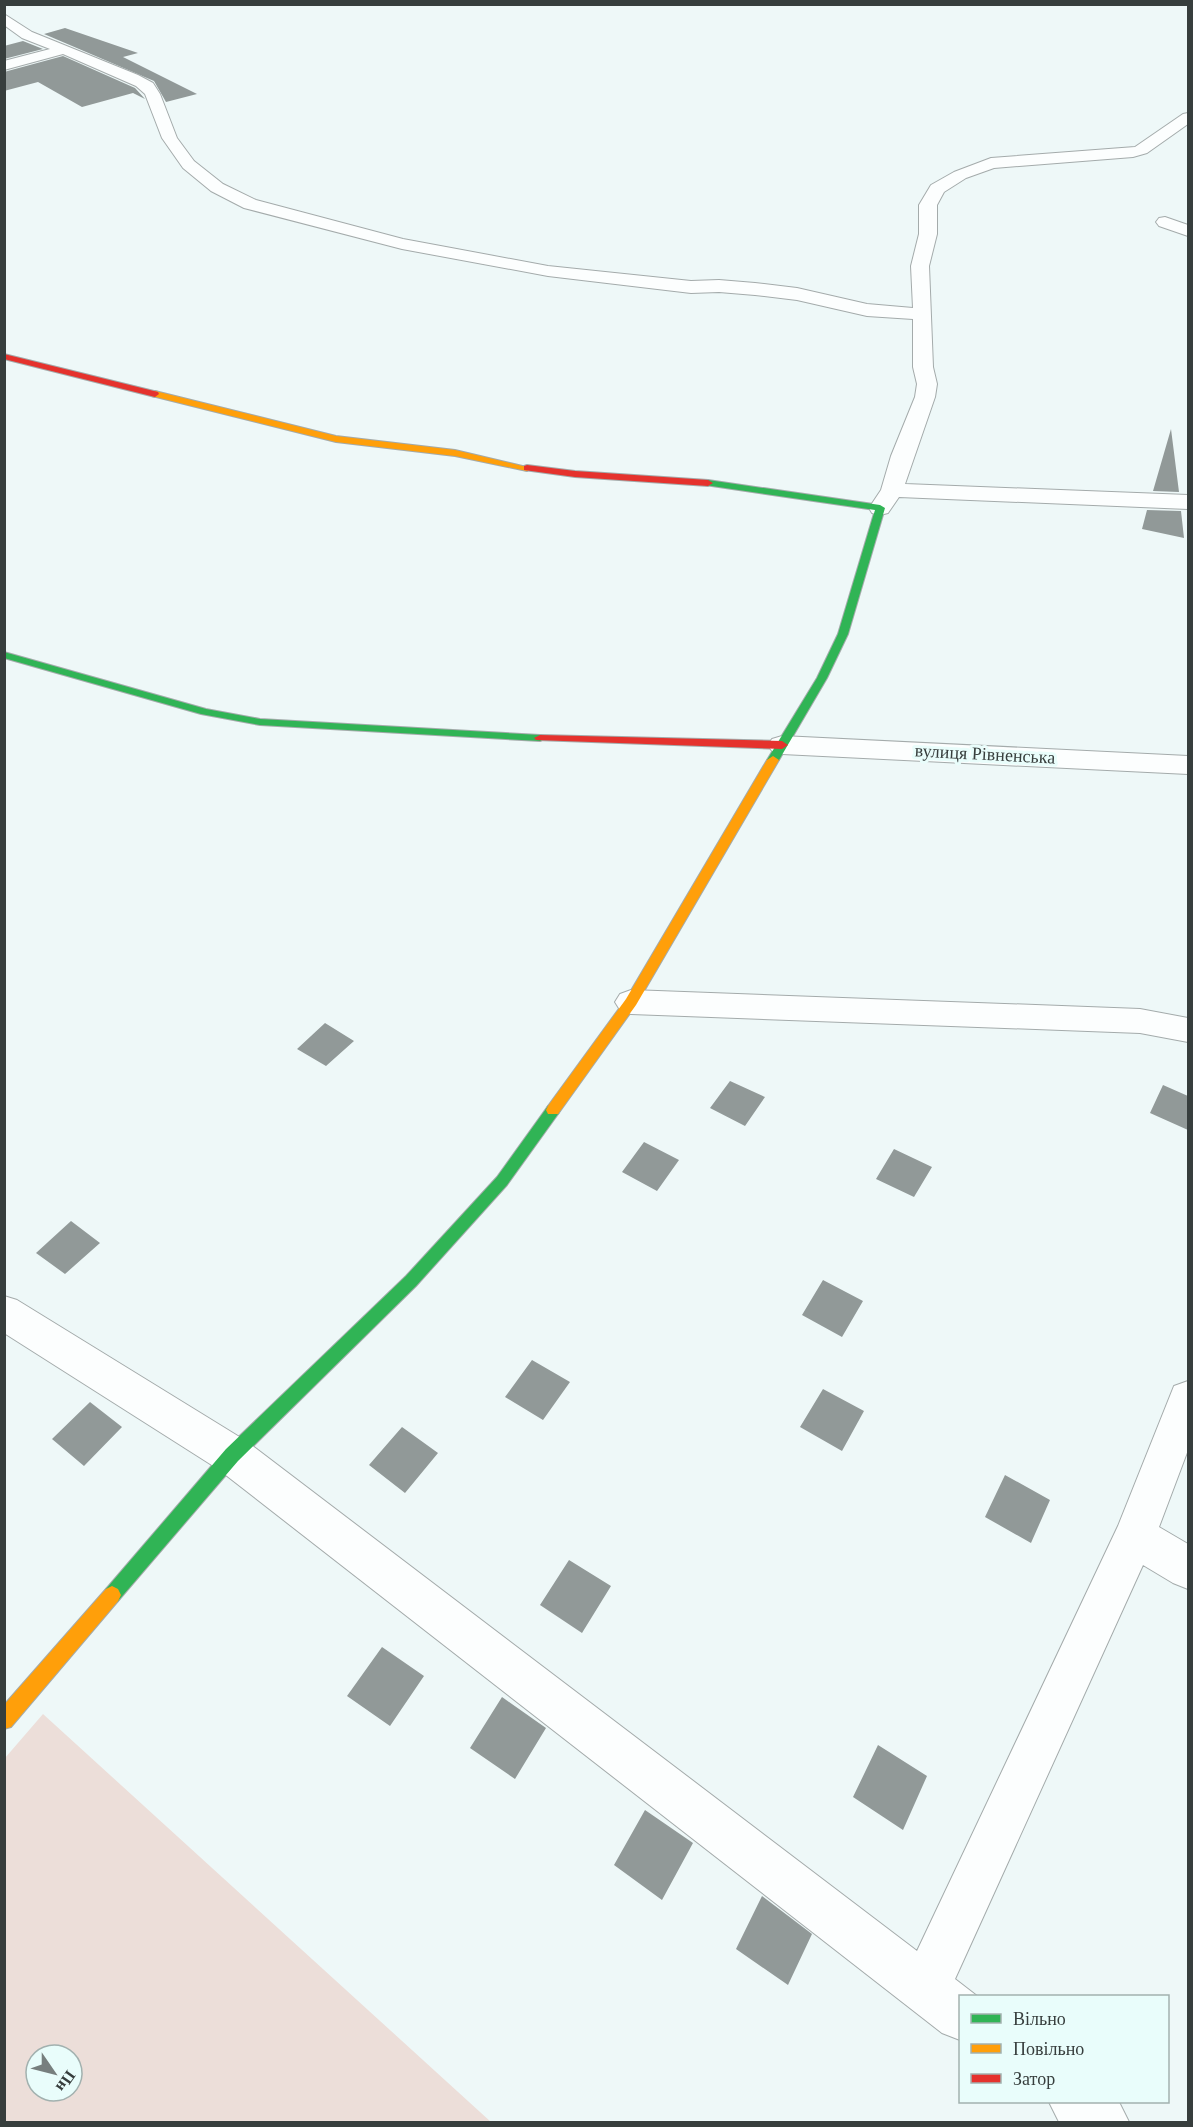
<svg xmlns="http://www.w3.org/2000/svg" width="1193" height="2127" font-family="'Times New Roman',serif">
  <style>
    .green { fill: #ecded9; fill-rule: evenodd }
    .building { fill: #919998 }
    .lines { fill: none; stroke-linecap: round; stroke-linejoin: round }
    .street-casing { stroke: #a4abab; stroke-width: 2 }
    .fast-casing { stroke: #a4abab; stroke-width: 2 }
    .slow-casing { stroke: #a4abab; stroke-width: 2 }
    .jam-casing { stroke: #a4abab; stroke-width: 2 }
    .street { fill: #fcfefe; fill-rule: evenodd }
    .fast { fill: #30b455; fill-rule: evenodd }
    .slow { fill: #ff9f0a; fill-rule: evenodd }
    .jam { fill: #e5322d; fill-rule: evenodd }
    .labels { text-anchor: middle; dominant-baseline: central; stroke-width: 6; stroke-linejoin: round; paint-order: stroke }
    .street-label { font-size: 18px; fill: #373e3d; stroke: #e9fdfb }
  </style>
  <rect width="100%" height="100%" fill="#eef8f8"/>
  <path class="green" d="M 43,1714 L 491,2122 L 5,2122 L 5,1758 ZM 36,2055 L 72,2055 L 72,2091 L 36,2091 Z"/>
  <path class="building" d="M 65,28 L 138,53 L 123,57 L 197,94 L 166,102 L 154,81 L 44,34 Z
    M 23,41 L 43,49 L 4,59 L 4,46 Z
    M 63,56 L 135,88 L 145,99 L 133,93 L 82,107 L 38,82 L 4,91 L 4,72 Z
    M 1171,429 L 1179,492 L 1153,491 Z
    M 1147,510 L 1181,511 L 1184,538 L 1142,529 Z
    M 325,1023 L 354,1041 L 326,1066 L 297,1049 Z
    M 730,1081 L 765,1097 L 745,1126 L 710,1108 Z
    M 1163,1085 L 1188,1096 L 1188,1130 L 1150,1113 Z
    M 644,1142 L 679,1160 L 657,1191 L 622,1172 Z
    M 894,1149 L 932,1167 L 914,1197 L 876,1179 Z
    M 71,1221 L 100,1243 L 65,1274 L 36,1253 Z
    M 823,1280 L 863,1301 L 842,1337 L 802,1315 Z
    M 532,1360 L 570,1382 L 543,1420 L 505,1397 Z
    M 823,1389 L 864,1411 L 842,1451 L 800,1427 Z
    M 90,1402 L 122,1427 L 84,1466 L 52,1439 Z
    M 402,1427 L 438,1453 L 405,1493 L 369,1465 Z
    M 1005,1475 L 1050,1500 L 1031,1543 L 985,1517 Z
    M 569,1560 L 611,1586 L 582,1633 L 540,1605 Z
    M 382,1647 L 424,1676 L 390,1726 L 347,1696 Z
    M 502,1697 L 546,1728 L 515,1779 L 470,1748 Z
    M 878,1745 L 927,1776 L 903,1830 L 853,1797 Z
    M 645,1810 L 693,1843 L 662,1900 L 614,1865 Z
    M 762,1896 L 812,1934 L 788,1985 L 736,1949 Z"/>
  <g class="lines">
    <g class="street-casing">
      <path id="street" d="M 4,14 L 32,32 L 138,75 L 153,83 L 160,94 L 177,138 L 194,161 L 223,184 L 256,200 L 403,239 L 548,266 L 691,281 L 719,280 L 755,283 L 797,288 L 867,304 L 913,308 L 911,266 L 919,234 L 919,205 L 931,185 L 954,172 L 991,158 L 1135,147 L 1183,114 L 1188,113 L 1188,124 L 1147,153 L 1133,157 L 994,168 L 966,178 L 944,192 L 937,205 L 937,234 L 929,266 L 933,367 L 937,384 L 935,397 L 905,484 L 1188,495 L 1188,509 L 899,497 L 888,513 L 880,515 L 872,513 L 869,508 L 881,490 L 891,456 L 915,397 L 917,384 L 913,367 L 913,319 L 867,316 L 797,300 L 755,295 L 719,292 L 691,293 L 548,276 L 402,249 L 244,208 L 211,191 L 183,168 L 162,138 L 145,94 L 136,86 L 63,54 L 4,70 L 4,61 L 50,49 L 22,38 L 4,25 Z
        M 1165,217 L 1188,225 L 1188,236 L 1159,226 L 1156,222 L 1159,218 Z
        M 782,736 L 1188,756 L 1188,774 L 782,754 L 772,751 L 768,745 L 772,739 Z
        M 631,990 L 1140,1009 L 1188,1018 L 1188,1042 L 1140,1033 L 631,1014 L 620,1010 L 615,1002 L 620,994 Z
        M 4,1296 L 17,1300 L 246,1441 L 917,1951 L 1118,1526 L 1174,1386 L 1188,1381 L 1188,1450 L 1159,1527 L 1188,1544 L 1188,1589 L 1173,1583 L 1143,1565 L 955,1979 L 977,1996 L 960,1996 L 960,2040 L 942,2033 L 218,1469 L 4,1333 Z
        M 1049,2102 L 1119,2102 L 1129,2122 L 1059,2122 Z"/>
    </g>
    <g class="fast-casing">
      <path id="fast" d="M 708,480 L 880,505 L 885,508 L 848,634 L 827,678 L 779,760 L 773,764 L 767,760 L 817,678 L 838,634 L 875,510 L 705,485 L 703,483 Z
        M 4,652 L 206,709 L 260,719 L 540,735 L 546,738 L 540,741 L 260,725 L 201,714 L 4,658 Z
        M 553,1104 L 558,1106 L 560,1110 L 558,1114 L 507,1185 L 416,1286 L 238,1461 L 118,1601 L 112,1604 L 106,1601 L 103,1595 L 106,1589 L 226,1449 L 406,1276 L 497,1177 L 548,1106 Z"/>
    </g>
    <g class="slow-casing">
      <path id="slow" d="M 155,391 L 336,436 L 455,450 L 531,468 L 527,471 L 455,456 L 336,442 L 152,396 L 152,392 Z
        M 773,756 L 779,760 L 636,1005 L 558,1114 L 548,1114 L 546,1110 L 548,1106 L 626,999 L 767,760 Z
        M 112,1586 L 118,1589 L 121,1595 L 118,1601 L 11,1727 L 4,1729 L 4,1705 L 106,1589 Z"/>
    </g>
    <g class="jam-casing">
      <path id="jam" d="M 4,354 L 158,392 L 159,394 L 155,397 L 4,359 Z
        M 527,465 L 575,471 L 708,480 L 713,483 L 708,486 L 575,477 L 524,470 L 524,466 Z
        M 540,735 L 782,741 L 788,745 L 782,749 L 536,740 L 534,738 Z"/>
    </g>
    <use href="#street" class="street"/>
    <use href="#fast" class="fast"/>
    <use href="#slow" class="slow"/>
    <use href="#jam" class="jam"/>
  </g>
  <g class="labels">
    <g class="street-label">
      <text transform="translate(985 754) rotate(3)">вулиця Рівненська</text>
    </g>
  </g>
  <rect width="1193" height="2127" fill="none" stroke="#373e3d" stroke-width="12"/>
  <rect x="959" y="1995" width="210" height="108" fill="#e9fdfb" stroke="#a2b1af" stroke-width="1.5"/>
  <rect x="971" y="2014" width="30" height="9" fill="#30b455" stroke="#a2b1af" stroke-width="1.5"/>
  <text x="1013" y="2025" font-size="18" fill="#373e3d">Вільно</text>
  <rect x="971" y="2044" width="30" height="9" fill="#ff9f0a" stroke="#a2b1af" stroke-width="1.5"/>
  <text x="1013" y="2055" font-size="18" fill="#373e3d">Повільно</text>
  <rect x="971" y="2074" width="30" height="9" fill="#e5322d" stroke="#a2b1af" stroke-width="1.5"/>
  <text x="1013" y="2085" font-size="18" fill="#373e3d">Затор</text>
  <g transform="translate(54 2073) rotate(125)"><circle r="28" fill="#e9fdfb" stroke="#a2b1af" stroke-width="1.5"/>
  <path d="M0-4.5L10 22L0 15L-10 22Z" fill="#777f7e"/>
  <text y="-9" font-size="16" font-weight="bold" text-anchor="middle" fill="#373e3d">Пн</text>
  </g>
</svg>
